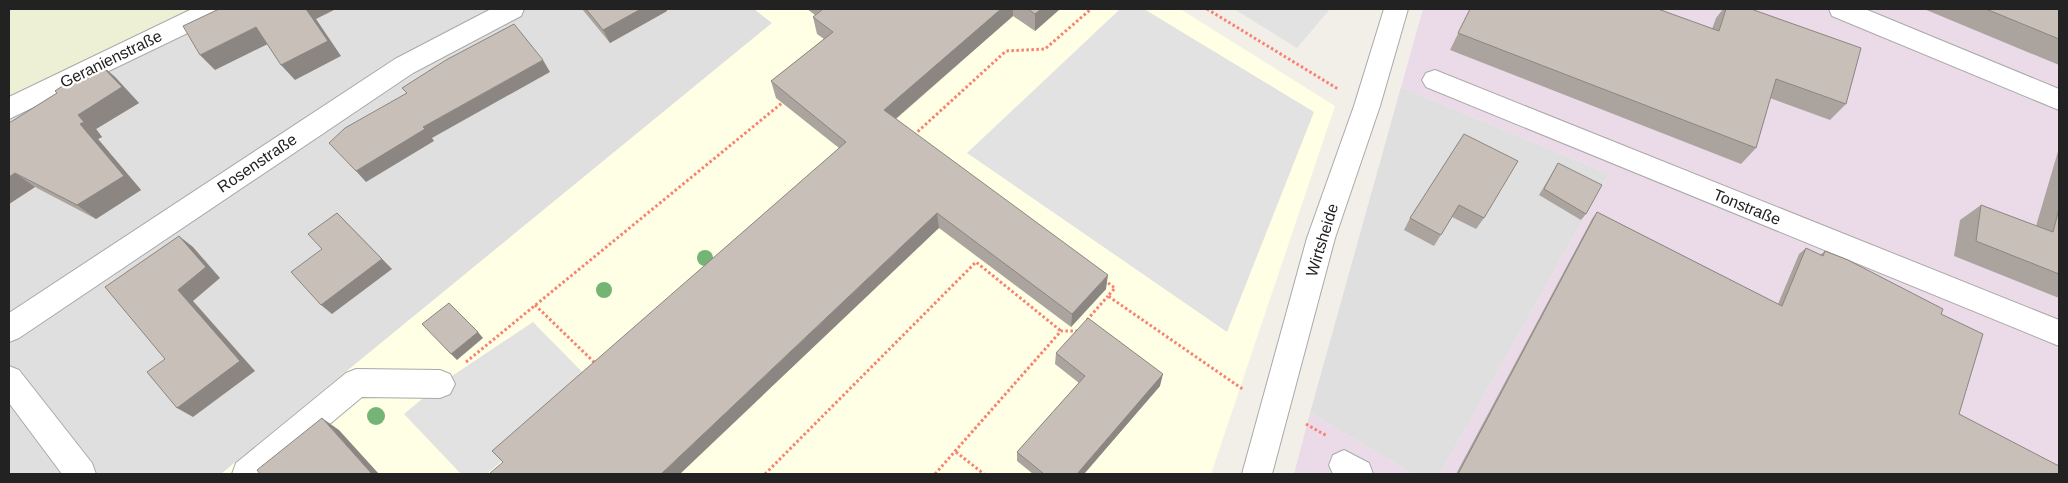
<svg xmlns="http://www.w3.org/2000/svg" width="2068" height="483" font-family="Helvetica,sans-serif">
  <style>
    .residential { fill: #e0dfdf }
    .industrial { fill: #ebdbe8 }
    .education { fill: #ffffe5 }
    .farmland { fill: #eef0d5 }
    .parking { fill: #e2e2e2 }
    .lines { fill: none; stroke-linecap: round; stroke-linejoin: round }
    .minor-casing { stroke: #a9a9a9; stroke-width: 2 }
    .path { stroke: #fa8072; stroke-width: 3; stroke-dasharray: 2.5 2.5; stroke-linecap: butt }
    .minor { fill: #fff; fill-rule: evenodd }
    .tree { fill: #74b475 }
    .wall { fill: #aba49e }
    .shaded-wall { fill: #8b8681 }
    .building { fill: #c7bfb8; stroke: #8b8681 }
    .labels { text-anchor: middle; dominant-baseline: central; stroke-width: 4.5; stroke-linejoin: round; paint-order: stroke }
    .street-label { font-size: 16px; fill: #222; stroke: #fff }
  </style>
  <rect width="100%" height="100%" fill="#f2efe9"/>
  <path class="residential" d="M 198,9 L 754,9 L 772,23 L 221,474 L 9,474 L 9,101 Z
    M 1401,87 L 1609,174 L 1440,474 L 1413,474 L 1310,413 Z"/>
  <path class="industrial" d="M 1423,9 L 2059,9 L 2059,474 L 1440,474 L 1609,174 L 1401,87 Z
    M 1310,413 L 1413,474 L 1294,474 Z"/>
  <path class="education" d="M 754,9 L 1180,9 L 1335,106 L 1211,474 L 221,474 L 772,23 Z"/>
  <path class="farmland" d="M 9,9 L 198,9 L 9,101 Z"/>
  <path class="parking" d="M 1120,9 L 1144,9 L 1314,112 L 1227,332 L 967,153 Z
    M 1234,9 L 1330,9 L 1297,48 Z
    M 533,322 L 592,382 L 487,474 L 461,474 L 404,414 L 440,384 Z"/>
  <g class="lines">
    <g class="minor-casing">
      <path id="minor" d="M 192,9 L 226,9 L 223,16 L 9,119 L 9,97 Z
        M 491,9 L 524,9 L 521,16 L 413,73 L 19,338 L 9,342 L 9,313 L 395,59 Z
        M 1384,9 L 1408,9 L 1380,106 L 1335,238 L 1272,474 L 1242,474 L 1307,238 L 1354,106 Z
        M 1829,9 L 1865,9 L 2059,89 L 2059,110 L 1832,16 Z
        M 1435,70 L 2059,320 L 2059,346 L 1426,87 L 1422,80 L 1426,73 Z
        M 9,366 L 19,370 L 92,463 L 96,474 L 62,474 L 9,403 Z
        M 356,369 L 440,370 L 450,374 L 455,384 L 450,394 L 440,398 L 362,397 L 270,474 L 232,474 L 236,463 L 346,373 Z
        M 1344,450 L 1369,463 L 1373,474 L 1333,474 L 1329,465 L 1333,455 Z"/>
    </g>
    <path class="path" d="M 1207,9 L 1338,89
      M 914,135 L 1006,51 L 1045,49 L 1091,9
      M 1104,280 L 1115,288 L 1108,296 L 1244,390
      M 535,305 L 596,364
      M 1087,320 L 1108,296
      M 466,362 L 782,103
      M 1306,424 L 1327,436
      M 956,452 L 984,474
      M 765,474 L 976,262 L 1061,331
      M 935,474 L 1061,331 L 1077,331"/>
    <use href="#minor" class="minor"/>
  </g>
  <g class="tree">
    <circle cx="705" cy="258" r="8"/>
    <circle cx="604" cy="290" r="8"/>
    <circle cx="376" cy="416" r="9"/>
  </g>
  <path class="wall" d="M 582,9 L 666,9 L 667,11 L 610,43 Z
    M 807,9 L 1060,9 L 1035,31 L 1013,16 L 896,119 L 1106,289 L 1071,327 L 939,228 L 503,462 L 839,148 L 776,98 L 771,81 L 824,39 L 817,34 L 813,17 L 815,15 Z
    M 1470,9 L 1712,29 L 1716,18 L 1723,9 L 1751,9 L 1846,104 L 1830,120 L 1770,98 L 1756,148 L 1741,164 L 1450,50 Z
    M 1924,9 L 2059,9 L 2059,65 Z
    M 98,62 L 115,77 L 139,103 L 96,129 L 102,137 L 98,139 L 141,190 L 96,219 L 35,187 L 9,204 L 9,123 L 57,93 Z
    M 1464,134 L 1484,218 L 1476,229 L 1452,217 L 1434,246 L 1404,230 L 1410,218 Z
    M 2059,148 L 2059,298 L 1954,256 L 1960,220 L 1981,205 L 2036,226 Z
    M 1558,163 L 1586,214 L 1581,220 L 1539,195 L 1554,170 Z
    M 1597,212 L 1778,304 L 1799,254 L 1806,248 L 1820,255 L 1825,251 L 1941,314 L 1959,414 L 2059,474 L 1456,474 L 1592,219 Z
    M 1056,353 L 1160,386 L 1084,474 L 1033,474 L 1017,461 L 1017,452 L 1079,383 L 1055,364 Z"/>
  <path class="shaded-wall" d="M 306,9 L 336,9 L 316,19 L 341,56 L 295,80 L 281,65 Z
    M 641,9 L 666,9 L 667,11 L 610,43 L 603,30 Z
    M 1001,9 L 1013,9 L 1013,16 L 887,126 L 884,110 Z
    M 1041,9 L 1060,9 L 1035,31 L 1035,14 Z
    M 256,27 L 270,43 L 215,70 L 200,55 Z
    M 543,60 L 550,72 L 432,138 L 434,141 L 366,182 L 356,171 L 423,127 Z
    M 98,62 L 115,77 L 139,103 L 96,129 L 102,137 L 98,139 L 141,190 L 96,219 L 77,205 L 80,124 L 78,115 Z
    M 15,173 L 35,187 L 9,204 L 9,177 Z
    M 337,213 L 392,269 L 332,314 L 321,305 Z
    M 937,213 L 939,228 L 680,474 L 661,474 Z
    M 179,236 L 193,247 L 220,278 L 193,301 L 255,371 L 193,417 L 177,408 Z
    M 1108,275 L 1106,289 L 1071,327 L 1072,314 Z
    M 478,332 L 483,338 L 457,360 L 451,354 Z
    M 1163,374 L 1160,386 L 1084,474 L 1077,474 Z
    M 322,418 L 339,430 L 379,474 L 372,474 Z"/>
  <path class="building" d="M 219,9 L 306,9 L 328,41 L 281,65 L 256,27 L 200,55 L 183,26 Z
    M 586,9 L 641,9 L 603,30 Z
    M 823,9 L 1001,9 L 884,110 L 1108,275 L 1072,314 L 937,213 L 661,474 L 489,474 L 503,462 L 492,451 L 846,142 L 771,81 L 833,32 L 813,17 Z
    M 1028,9 L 1041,9 L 1035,14 Z
    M 1470,9 L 1658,9 L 1719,31 L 1726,9 L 1751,9 L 1861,48 L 1846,104 L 1776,79 L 1756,148 L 1458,33 Z
    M 1986,9 L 2059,9 L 2059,39 Z
    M 514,24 L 543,60 L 423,127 L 425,129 L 356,171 L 329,143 L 345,128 L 407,93 L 402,88 L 446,60 Z
    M 98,62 L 122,87 L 78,115 L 84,122 L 80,124 L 124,176 L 77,205 L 15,173 L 9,177 L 9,123 L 57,93 L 55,91 Z
    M 1464,134 L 1518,161 L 1484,218 L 1459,205 L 1441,235 L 1410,218 Z
    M 1558,163 L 1602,185 L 1586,214 L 1544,189 Z
    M 1981,205 L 2053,232 L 2059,209 L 2059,274 L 1976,241 Z
    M 1597,212 L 1782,306 L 1806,248 L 1823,256 L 1825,251 L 1848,260 L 1943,309 L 1941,314 L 1983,334 L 1959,414 L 2059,466 L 2059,474 L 1458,474 Z
    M 337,213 L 382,259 L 321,305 L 291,272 L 322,249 L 308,234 Z
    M 179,236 L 206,267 L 178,290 L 240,361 L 177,408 L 147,372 L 165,359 L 105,287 Z
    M 449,303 L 478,332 L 451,354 L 422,324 Z
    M 1088,318 L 1163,374 L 1077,474 L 1044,474 L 1017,452 L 1085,376 L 1056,353 Z
    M 322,418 L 372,474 L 260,474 L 257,470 Z"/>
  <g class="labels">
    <g class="street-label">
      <text transform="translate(111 59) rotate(-26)">Geranienstraße</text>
      <text transform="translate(257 163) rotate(-34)">Rosenstraße</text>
      <text transform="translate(1747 207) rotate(22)">Tonstraße</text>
      <text transform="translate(1322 240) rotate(-73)">Wirtsheide</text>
    </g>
  </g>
  <rect width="2068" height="483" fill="none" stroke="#222222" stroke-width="20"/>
</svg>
